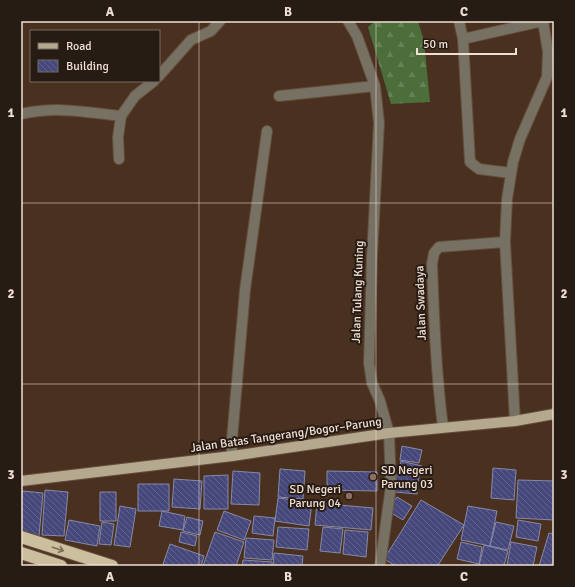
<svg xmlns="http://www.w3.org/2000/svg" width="575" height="587" font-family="Signika,sans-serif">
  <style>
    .forest { fill: url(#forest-firs) }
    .building { fill: url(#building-back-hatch); stroke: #8689a9 }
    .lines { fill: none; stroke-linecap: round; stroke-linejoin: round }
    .minor-casing { stroke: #654d3c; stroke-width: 12 }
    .major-casing { stroke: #654d3c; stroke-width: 12 }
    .highway-casing { stroke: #654d3c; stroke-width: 14 }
    .minor { stroke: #767163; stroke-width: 10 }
    .major { stroke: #b4a98e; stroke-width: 10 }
    .highway { stroke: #ccbf9e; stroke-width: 12 }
    .oneway { stroke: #7a6e59 }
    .grid { fill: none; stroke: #f0dfd4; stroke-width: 1; stroke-opacity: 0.55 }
    .education-dot { fill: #8d6e63; stroke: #271c14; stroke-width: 1.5 }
    .labels { text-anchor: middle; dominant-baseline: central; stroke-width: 4; stroke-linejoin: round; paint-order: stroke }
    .street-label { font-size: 12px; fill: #f0dfd4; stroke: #271c14 }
    .poi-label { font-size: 12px; fill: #f0dfd4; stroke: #271c14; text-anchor: start }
    .neatline { fill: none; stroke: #f0dfd4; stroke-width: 1.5 }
    .grid-label { font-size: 13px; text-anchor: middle; font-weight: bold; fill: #f0dfd4 }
  </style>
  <defs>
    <pattern id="forest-firs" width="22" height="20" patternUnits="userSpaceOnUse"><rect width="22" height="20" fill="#4b6e3b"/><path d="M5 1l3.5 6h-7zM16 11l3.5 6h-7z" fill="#658256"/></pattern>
    <pattern id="building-back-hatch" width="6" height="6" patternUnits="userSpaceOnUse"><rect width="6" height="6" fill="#46477b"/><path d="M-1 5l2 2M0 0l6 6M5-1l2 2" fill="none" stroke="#61618d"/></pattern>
  </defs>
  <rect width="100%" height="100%" fill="#4a311f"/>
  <path class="forest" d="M 375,21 L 418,21 L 424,41 L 430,102 L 391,104 L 368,27 Z"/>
  <path class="building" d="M 402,446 L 422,450 L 419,463 L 400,460 Z
    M 401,461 L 422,466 L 420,475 L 399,471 Z
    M 493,468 L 516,470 L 514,500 L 491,498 Z
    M 280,469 L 305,471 L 303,499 L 278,497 Z
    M 233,471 L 260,473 L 259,505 L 231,504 Z
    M 327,471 L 377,472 L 377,491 L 327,490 Z
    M 397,474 L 419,476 L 417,494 L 395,492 Z
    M 228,475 L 228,509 L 204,509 L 204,476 Z
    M 174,479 L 202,481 L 200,509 L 172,507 Z
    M 518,480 L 554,481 L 554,520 L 516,518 Z
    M 138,484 L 169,484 L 169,511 L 138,511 Z
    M 45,490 L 68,492 L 64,536 L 42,535 Z
    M 23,491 L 43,493 L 39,536 L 21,534 L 21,495 Z
    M 100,492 L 116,492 L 116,521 L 100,521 Z
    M 397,497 L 412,506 L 403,520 L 388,511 Z
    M 278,498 L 312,502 L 309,526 L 275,521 Z
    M 421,500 L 464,525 L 438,565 L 441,566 L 396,566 L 384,559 Z
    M 317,503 L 373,508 L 371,530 L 315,525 Z
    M 120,506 L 136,509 L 130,547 L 114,545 Z
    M 468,506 L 497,511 L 490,546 L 461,540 Z
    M 162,511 L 185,516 L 183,530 L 159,526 Z
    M 224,511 L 251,521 L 244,540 L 217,530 Z
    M 254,516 L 275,518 L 273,536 L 252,533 Z
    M 187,517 L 203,521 L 200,535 L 183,531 Z
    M 69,520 L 100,526 L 97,546 L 65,540 Z
    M 518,520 L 541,524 L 538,541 L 516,537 Z
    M 102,522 L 114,524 L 111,545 L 99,544 Z
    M 496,522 L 514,526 L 508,550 L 490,546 Z
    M 278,527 L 309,529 L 307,550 L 276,547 Z
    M 323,527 L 343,529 L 340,553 L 320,551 Z
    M 345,530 L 368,532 L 366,557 L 343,554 Z
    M 181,532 L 197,536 L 195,546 L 179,542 Z
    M 215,532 L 244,542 L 236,566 L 203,566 Z
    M 549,533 L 554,534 L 554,566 L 539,566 Z
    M 246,538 L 274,540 L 272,560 L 244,558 Z
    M 461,542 L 482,547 L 479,564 L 457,559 Z
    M 511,542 L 537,547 L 533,566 L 507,566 Z
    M 170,544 L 204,556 L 201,566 L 169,566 L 163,564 Z
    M 484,545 L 508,551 L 504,566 L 479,566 Z
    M 274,553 L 303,556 L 302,566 L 273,566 Z
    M 243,560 L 272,562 L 272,566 L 242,566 Z"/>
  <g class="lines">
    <g class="minor-casing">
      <path id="minor" d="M 348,21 L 357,36 L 375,86 L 379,123 L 372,257 L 369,363 L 372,383 L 380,401 L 389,433 L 391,486 L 380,566
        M 459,21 L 463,39 L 470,162 L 479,169 L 511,173
        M 463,39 L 543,21
        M 159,76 L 191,40 L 211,31 L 220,21
        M 279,96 L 375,86
        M 21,114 C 57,106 85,112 121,116 L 135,96 L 154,81
        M 119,159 L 118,137 L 121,116
        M 515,421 L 505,242 L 507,199 L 513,162 L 520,139 L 547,77 L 548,52 L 543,21
        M 443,427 C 436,373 434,319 432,264 L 434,253 L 439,247 L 505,242
        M 232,456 L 232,439 L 245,290 L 267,131"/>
    </g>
    <g class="major-casing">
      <path id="major" d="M 21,481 L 232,456 L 389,433 L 515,421 L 554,414"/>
    </g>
    <g class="highway-casing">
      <path id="highway" d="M 21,537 L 112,566
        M 21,553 L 61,566"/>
    </g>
    <use href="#minor" class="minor"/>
    <use href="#major" class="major"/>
    <use href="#highway" class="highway"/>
  </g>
  <defs><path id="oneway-shaft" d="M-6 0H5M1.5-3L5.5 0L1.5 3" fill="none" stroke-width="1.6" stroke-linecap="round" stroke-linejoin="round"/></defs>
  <use class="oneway" href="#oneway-shaft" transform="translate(58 549) rotate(18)"/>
  <path class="grid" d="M 199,21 L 199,566M 376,21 L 376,566M 21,203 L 554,203M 21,384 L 554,384"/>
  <g class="education-dot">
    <circle cx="373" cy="477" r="4"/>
    <circle cx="349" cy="496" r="4"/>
  </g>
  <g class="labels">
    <g class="street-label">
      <text transform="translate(358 292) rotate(-88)">Jalan Tulang Kuning</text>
      <text transform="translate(421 303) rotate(-92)">Jalan Swadaya</text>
      <text transform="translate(286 435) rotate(-8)">Jalan Batas Tangerang/Bogor–Parung</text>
    </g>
    <g class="poi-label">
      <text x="381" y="470">SD Negeri<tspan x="381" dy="14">Parung 03</tspan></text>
      <text x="341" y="489" text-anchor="end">SD Negeri<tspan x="341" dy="14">Parung 04</tspan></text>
    </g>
  </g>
  <rect width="575" height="587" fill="none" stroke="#271c14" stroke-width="44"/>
  <rect x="30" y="30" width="130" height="52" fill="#271c14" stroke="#776a61"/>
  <rect x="38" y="43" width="20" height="6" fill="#b4a98e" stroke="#776a61"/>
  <text x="66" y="50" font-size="12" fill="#f0dfd4">Road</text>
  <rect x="38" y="60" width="20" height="12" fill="url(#building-back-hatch)" stroke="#776a61"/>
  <text x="66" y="70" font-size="12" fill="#f0dfd4">Building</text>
  <path d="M417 48v6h99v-6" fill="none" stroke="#f0dfd4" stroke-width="2"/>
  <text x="423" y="48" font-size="12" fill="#f0dfd4" stroke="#271c14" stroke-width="3" paint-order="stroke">50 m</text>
  <rect x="22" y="22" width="531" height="543" class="neatline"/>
  <g class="grid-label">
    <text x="110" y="16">A</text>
    <text x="288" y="16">B</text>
    <text x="464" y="16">C</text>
    <text x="11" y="117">1</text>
    <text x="564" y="117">1</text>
    <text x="11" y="298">2</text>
    <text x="564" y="298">2</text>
    <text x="11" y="479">3</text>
    <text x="564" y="479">3</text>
    <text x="110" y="581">A</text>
    <text x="288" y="581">B</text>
    <text x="464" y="581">C</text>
  </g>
</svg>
